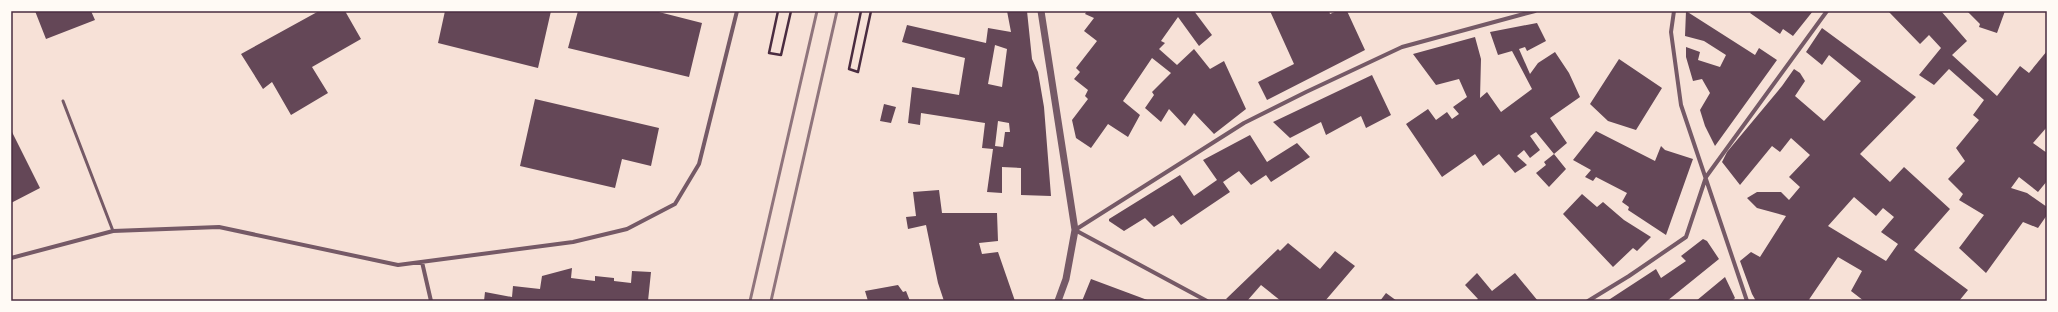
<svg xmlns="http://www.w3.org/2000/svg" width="2058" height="312" font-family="'Space Grotesk',sans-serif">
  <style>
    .building { fill: #644757; fill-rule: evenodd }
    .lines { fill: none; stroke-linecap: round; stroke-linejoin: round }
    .path { stroke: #4a2c40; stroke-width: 2.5 }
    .service { stroke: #755966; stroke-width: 3 }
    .minor { stroke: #755966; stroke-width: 4 }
    .tertiary { stroke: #755966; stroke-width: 7 }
    .rail { stroke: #8f747c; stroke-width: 3 }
    .neatline { fill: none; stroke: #4a2c40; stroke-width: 1.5 }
  </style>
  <rect width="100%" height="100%" fill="#f7e1d7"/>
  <path class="building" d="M 35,11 L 91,11 L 95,20 L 46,39 Z
    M 319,11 L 345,11 L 361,39 L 312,67 L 328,93 L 291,115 L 272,82 L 263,89 L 241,54 Z
    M 445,11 L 551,11 L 538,68 L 438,43 Z
    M 578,11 L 655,11 L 702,23 L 689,77 L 568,48 Z
    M 1007,11 L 1027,11 L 1032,59 L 1038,72 L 1044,107 L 1051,196 L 1021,195 L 1021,168 L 1002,167 L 1002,193 L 987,192 L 993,149 L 982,148 L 985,123 L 921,113 L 920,125 L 908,123 L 912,87 L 959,95 L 965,58 L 902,42 L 907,25 L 986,43 L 988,28 L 1011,32 ZM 995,45 L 1007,49 L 1002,87 L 988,84 ZM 998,121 L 1009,123 L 1010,132 L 1005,132 L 1003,147 L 995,146 Z
    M 1087,11 L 1194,11 L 1212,35 L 1199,46 L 1178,17 L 1161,41 L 1165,43 L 1159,49 L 1177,65 L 1194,49 L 1210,69 L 1224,61 L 1246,109 L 1214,134 L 1194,113 L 1185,126 L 1169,109 L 1161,122 L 1145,108 L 1154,95 L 1152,92 L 1171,73 L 1152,58 L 1123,101 L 1140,115 L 1128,137 L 1108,124 L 1091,148 L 1076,138 L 1072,120 L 1088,99 L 1085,96 L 1088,90 L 1074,79 L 1080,72 L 1076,68 L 1097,41 L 1084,31 L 1094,18 L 1085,14 Z
    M 1270,11 L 1329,11 L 1330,14 L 1337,11 L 1347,11 L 1365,50 L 1267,100 L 1258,82 L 1294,64 Z
    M 1686,11 L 1755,55 L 1759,48 L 1777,60 L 1715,146 L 1705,126 L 1700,110 L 1710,93 L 1702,79 L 1693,81 L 1686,57 L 1686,47 L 1700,52 L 1698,60 L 1720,67 L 1726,55 L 1704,41 L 1685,36 Z
    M 1752,11 L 1813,11 L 1793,36 L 1783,29 L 1780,34 L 1750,13 Z
    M 1888,11 L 1941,11 L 1967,41 L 1952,55 L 1997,96 L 2020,66 L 2029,73 L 2047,51 L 2047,127 L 2033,143 L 2047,153 L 2047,181 L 2038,192 L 2019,177 L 2011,188 L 2027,193 L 2047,207 L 2047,215 L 2038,228 L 2023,222 L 1986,273 L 1959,248 L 1984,215 L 1959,200 L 1963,194 L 1948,179 L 1965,161 L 1956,148 L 1979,120 L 1973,115 L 1984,100 L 1949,69 L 1934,85 L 1919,75 L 1941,48 L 1929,35 L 1920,44 Z
    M 1967,11 L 2005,11 L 1997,33 L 1979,27 L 1980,24 Z
    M 1537,23 L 1546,41 L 1527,51 L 1525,47 L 1519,49 L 1530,74 L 1538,63 L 1555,52 L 1569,73 L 1580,97 L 1550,118 L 1567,143 L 1554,154 L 1536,132 L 1530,136 L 1540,150 L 1530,158 L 1524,150 L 1517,156 L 1527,165 L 1515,173 L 1499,154 L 1483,166 L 1475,154 L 1442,177 L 1406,124 L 1428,109 L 1436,120 L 1447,112 L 1452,119 L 1459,114 L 1453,107 L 1467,97 L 1459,79 L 1436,85 L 1413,54 L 1475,37 L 1481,59 L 1480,98 L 1487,92 L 1501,112 L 1532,89 L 1512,51 L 1498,55 L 1490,32 Z
    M 1822,28 L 1916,97 L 1860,154 L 1890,182 L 1904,167 L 1950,209 L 1914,250 L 1968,290 L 1959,301 L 1864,301 L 1851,291 L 1862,271 L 1838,257 L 1808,301 L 1756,301 L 1752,294 L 1740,261 L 1751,252 L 1760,257 L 1786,216 L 1757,208 L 1747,198 L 1757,192 L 1781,192 L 1789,200 L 1800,187 L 1789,177 L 1810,155 L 1791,138 L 1780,152 L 1772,146 L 1740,185 L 1722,162 L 1727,152 L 1782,86 L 1794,69 L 1800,73 L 1805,81 L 1795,96 L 1824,121 L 1861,81 L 1829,55 L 1822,65 L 1806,52 ZM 1854,197 L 1876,216 L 1883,208 L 1894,217 L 1881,232 L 1898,244 L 1886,261 L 1828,226 Z
    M 1619,59 L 1662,88 L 1636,130 L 1608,121 L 1590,104 Z
    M 1372,75 L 1391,115 L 1366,128 L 1361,116 L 1326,135 L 1321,122 L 1290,138 L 1273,122 Z
    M 535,99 L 659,128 L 651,166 L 622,159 L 615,188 L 520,166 Z
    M 884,104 L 896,107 L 891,123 L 880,121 Z
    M 11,130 L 40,188 L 11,203 Z
    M 1596,131 L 1655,161 L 1661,146 L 1665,150 L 1693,159 L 1666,235 L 1628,210 L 1629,207 L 1622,202 L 1627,193 L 1596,177 L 1593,181 L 1585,177 L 1591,170 L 1573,160 Z
    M 1250,135 L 1267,162 L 1297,143 L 1310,157 L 1271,182 L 1266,175 L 1251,185 L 1239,171 L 1223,182 L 1230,192 L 1181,225 L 1173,215 L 1154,227 L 1145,218 L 1124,231 L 1109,221 L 1109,219 L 1180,175 L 1194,196 L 1217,180 L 1203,160 Z
    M 1554,154 L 1566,169 L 1549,187 L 1536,173 L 1546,165 L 1544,162 Z
    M 939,190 L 942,213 L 997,213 L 998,241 L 979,243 L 982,254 L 998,252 L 1015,301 L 944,301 L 938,283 L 926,225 L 908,229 L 906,217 L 916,216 L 913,192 Z
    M 1582,194 L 1597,207 L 1603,202 L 1624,220 L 1651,237 L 1637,251 L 1633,248 L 1613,267 L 1563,214 Z
    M 1703,239 L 1707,241 L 1719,259 L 1667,301 L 1607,301 L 1656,269 L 1661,278 L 1686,261 L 1681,256 Z
    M 1288,243 L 1320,269 L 1335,251 L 1355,266 L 1325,301 L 1281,301 L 1261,285 L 1247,301 L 1230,301 L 1226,299 L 1278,249 L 1280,251 Z
    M 572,268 L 571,278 L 595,281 L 595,276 L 614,278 L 614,281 L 631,283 L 632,271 L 651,272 L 648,301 L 484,301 L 485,292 L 512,297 L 513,286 L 540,289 L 542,276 Z
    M 1477,273 L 1492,291 L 1515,273 L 1538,301 L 1476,301 L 1478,299 L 1465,285 Z
    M 1725,277 L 1735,298 L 1732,301 L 1696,301 Z
    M 1091,279 L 1150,301 L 1082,301 Z
    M 898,285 L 903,292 L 906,291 L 910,301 L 868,301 L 865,291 Z
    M 1386,293 L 1397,301 L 1380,301 Z"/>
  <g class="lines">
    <path class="path" d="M 778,11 L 769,53 L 781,55 L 791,11
      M 861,11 L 849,69 L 858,72 L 871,11"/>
    <path class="service" d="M 63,101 L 113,231"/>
    <path class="minor" d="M 1674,11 L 1671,32 L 1681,105 L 1747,301
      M 11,258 L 113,231 L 219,227 L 398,265 L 573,242 L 627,229 L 675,204 L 699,164 L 737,11
      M 422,262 L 431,301
      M 1207,301 L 1075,230 L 1244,123 L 1306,92 L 1402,47 L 1535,11
      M 1588,301 L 1629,276 L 1686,237 L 1706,177 L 1827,11"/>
    <path class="tertiary" d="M 1041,11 L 1075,230 L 1066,279 L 1058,301"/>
    <path class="rail" d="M 750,301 L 817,11
      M 771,301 L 837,11"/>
  </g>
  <rect width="2058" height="312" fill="none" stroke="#fffaf5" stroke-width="24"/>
  <rect x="12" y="12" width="2034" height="288" class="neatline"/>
</svg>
